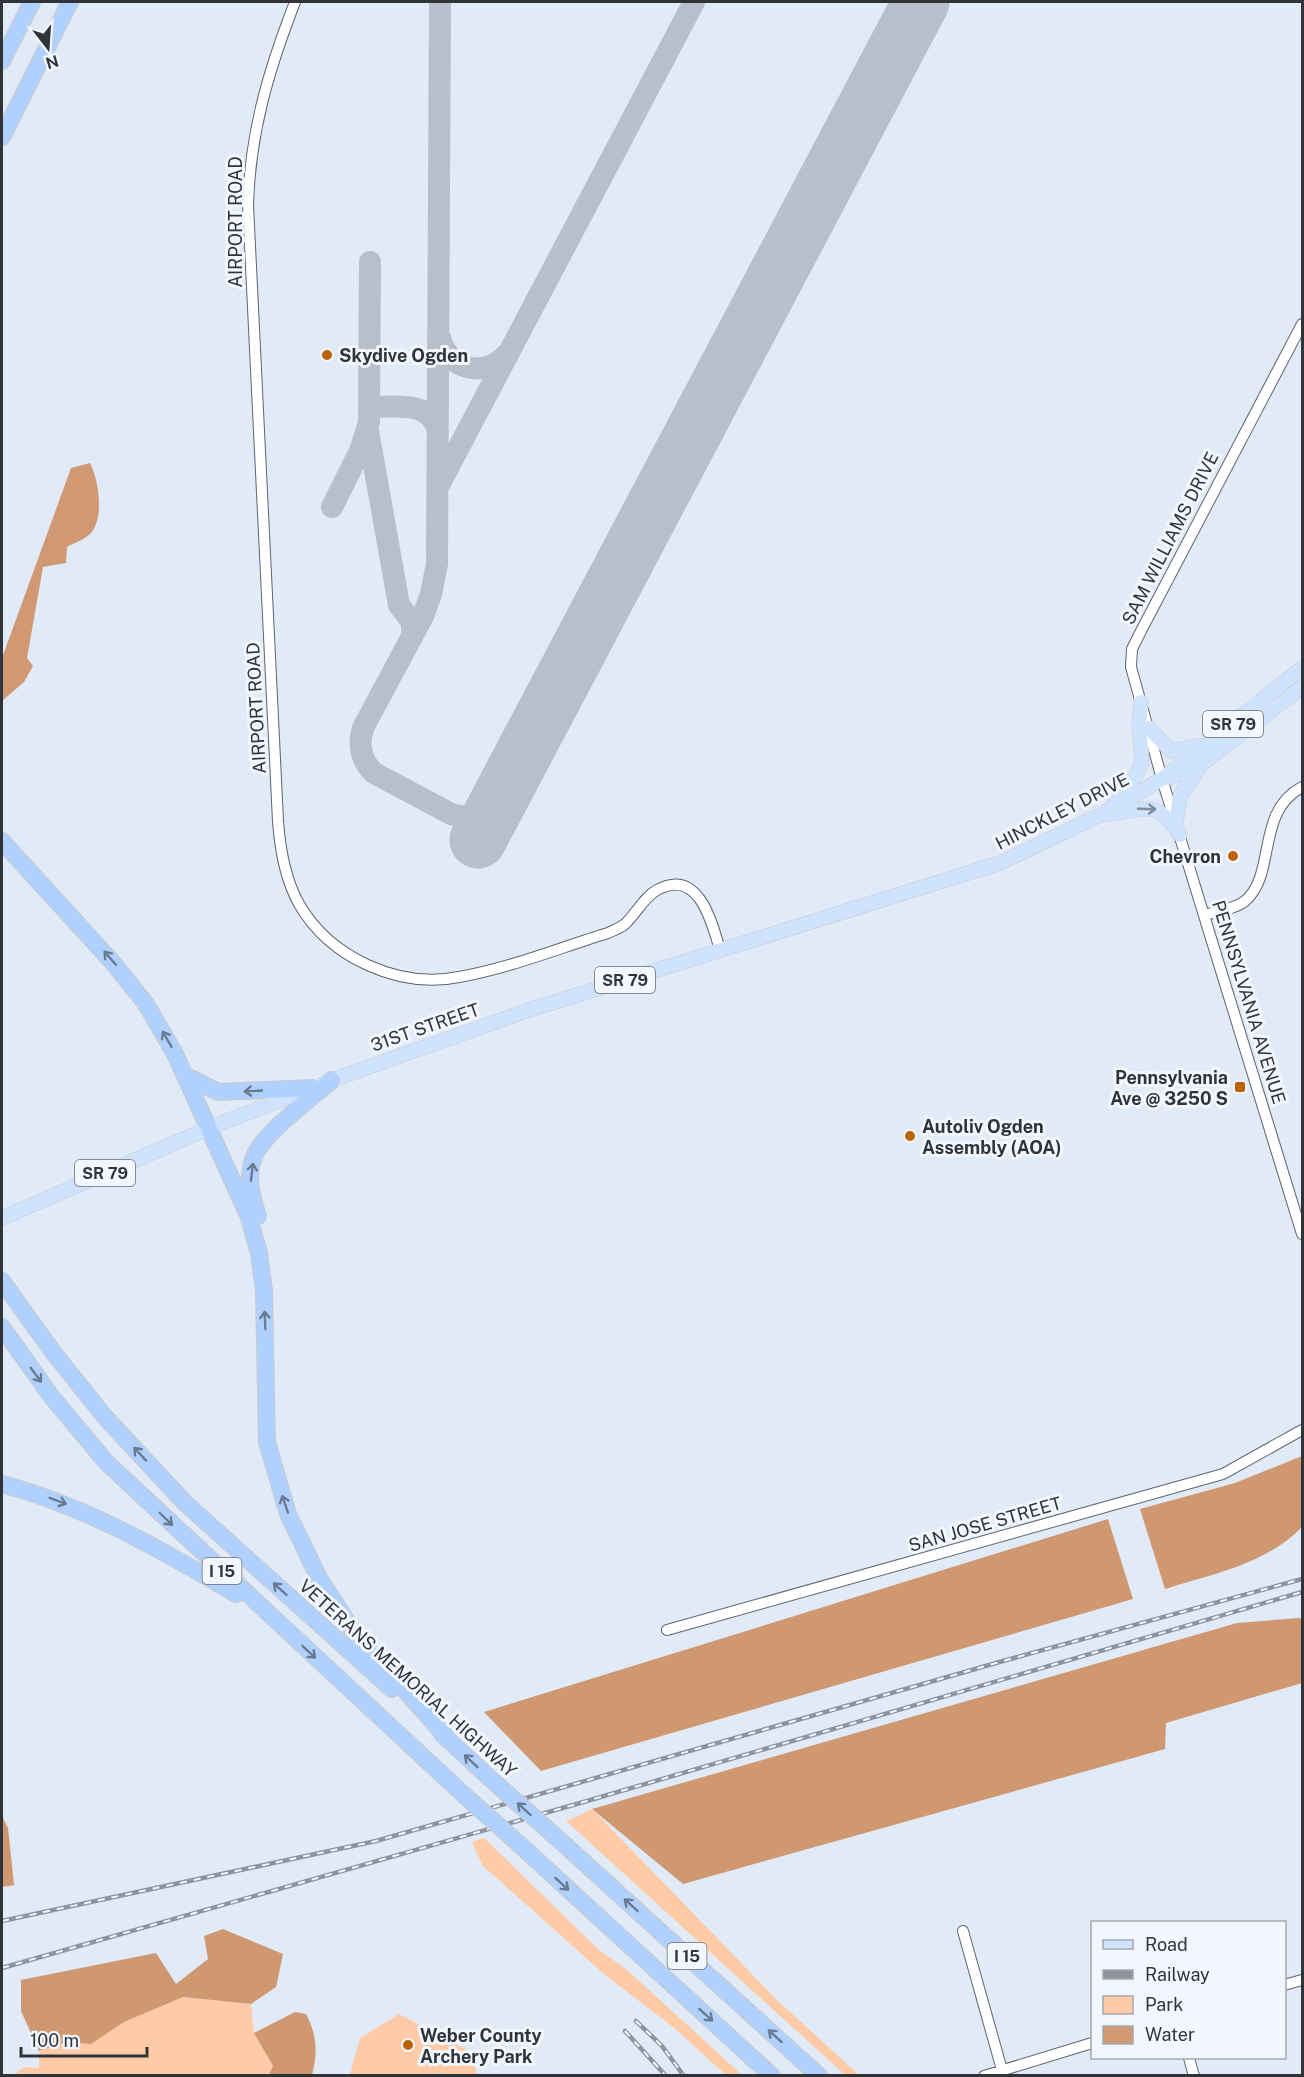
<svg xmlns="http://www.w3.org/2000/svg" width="1304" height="2077" font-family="'Public Sans',sans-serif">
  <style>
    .green { fill: #ffcaa6 }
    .forest { fill: #cf9871 }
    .water { fill: #d19973 }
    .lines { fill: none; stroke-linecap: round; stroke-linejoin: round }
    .taxiway { stroke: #b8bfca; stroke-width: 22 }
    .runway { stroke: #b8bfca; stroke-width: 57 }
    .minor-casing { stroke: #5d6570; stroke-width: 12 }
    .major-casing { stroke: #c9cacb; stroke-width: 15 }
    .highway-casing { stroke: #c9cacb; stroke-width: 18 }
    .minor { stroke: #fff; stroke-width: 10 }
    .major { stroke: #d0e3fe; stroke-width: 14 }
    .highway { stroke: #b0d1fe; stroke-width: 16 }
    .rail-casing { stroke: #8e949e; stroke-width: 4.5 }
    .rail { stroke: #f2f7ff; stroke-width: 2; stroke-dasharray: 7; stroke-linecap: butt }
    .highway-bridge-casing { stroke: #c9cacb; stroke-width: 18; stroke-linecap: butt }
    .highway-bridge { stroke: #b0d1fe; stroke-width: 16 }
    .oneway { stroke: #808b9b }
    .oneway2 { stroke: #6a7a91 }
    .poi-dot { fill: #bc6204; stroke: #f2f7ff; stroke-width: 2 }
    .labels { text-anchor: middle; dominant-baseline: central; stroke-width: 6; stroke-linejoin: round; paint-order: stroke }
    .shield { fill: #f2f7ff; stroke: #6a6e74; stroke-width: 1.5 }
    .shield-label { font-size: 16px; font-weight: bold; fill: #303338 }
    .street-label { font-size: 18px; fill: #303338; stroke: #f2f7ff }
    .poi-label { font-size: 18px; font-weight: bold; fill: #303338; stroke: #f2f7ff; text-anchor: start }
  </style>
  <rect width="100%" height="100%" fill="#e1eaf7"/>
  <path class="green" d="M 592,1809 L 777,2000 L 859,2075 L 845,2075 L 566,1821 Z
    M 484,1838 L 599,1950 L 626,1969 L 742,2075 L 726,2075 L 673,2027 L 605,1975 L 482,1865 L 472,1842 Z
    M 183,1997 L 251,2004 L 254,2032 L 273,2067 L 269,2076 L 11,2076 L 25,2067 L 39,2068 L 39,2051 L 67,2042 L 91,2044 L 124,2022 Z
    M 399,2014 L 471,2052 L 477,2075 L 350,2075 L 360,2038 Z"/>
  <path class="forest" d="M 1302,1456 L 1302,1527 C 1266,1564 1213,1574 1165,1589 L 1140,1509 L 1235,1483 Z
    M 1108,1519 L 1133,1599 L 541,1771 L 484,1712 Z
    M 1299,1618 L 1302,1619 L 1302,1683 L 1166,1723 L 1165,1749 L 683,1884 L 592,1809 L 1237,1623 Z
    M 2,1816 L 8,1828 L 14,1885 L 2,1887 Z
    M 223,1929 L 283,1954 L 276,1987 L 251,2004 L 183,1997 L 124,2022 L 91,2044 L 67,2042 L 39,2051 L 21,2011 L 21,1980 L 156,1953 L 176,1984 L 208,1959 L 204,1936 Z
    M 295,2012 L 306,2014 C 317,2035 318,2053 312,2075 L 269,2075 L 273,2066 L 254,2033 Z"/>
  <path class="water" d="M 90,463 C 99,480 105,521 89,535 C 83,540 74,543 67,547 L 66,563 L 43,567 L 27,658 L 33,666 L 24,682 L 2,701 L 2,658 L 71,468 Z"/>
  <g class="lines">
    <path class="taxiway" d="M 440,2 L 437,564 L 431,594 L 423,616 L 364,726 C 357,743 361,761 374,773 L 451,814 C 472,821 489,813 501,796
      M 440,338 C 448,370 485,379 507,354
      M 370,407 C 394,407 433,400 438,432
      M 368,431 L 399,605 L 412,622 L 412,637
      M 440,483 L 694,2
      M 332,507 L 360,451 L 369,422 L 370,262"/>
    <path class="runway" d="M 478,840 L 921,2"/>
    <g class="minor-casing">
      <path id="minor" d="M 295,2 C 269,69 250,132 248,205 L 278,821 C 280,849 285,879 299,904 C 330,958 399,989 459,977 C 510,968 559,948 608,933 C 614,930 620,928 625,924 C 636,914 644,897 657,890 C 699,867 712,923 720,950
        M 1302,324 L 1141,631 L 1132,649 L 1131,667 L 1162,779 L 1302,1234
        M 1205,915 C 1218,911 1235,909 1245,901 C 1277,874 1255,812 1302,787
        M 667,1630 L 1223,1474 L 1302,1430
        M 963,1931 L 1002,2070
        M 1284,1985 L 1302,1980
        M 1189,2058 L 1194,2076
        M 984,2076 L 1092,2043"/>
    </g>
    <g class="major-casing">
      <path id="major" d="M 1149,728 L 1171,751 L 1199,746
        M 1167,778 L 1187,772 L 1203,763 L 1302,687
        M 1110,809 L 1137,774 L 1142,761 L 1139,726 L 1141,702
        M 1110,814 C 1147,809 1157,799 1180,835
        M 1176,823 L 1180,796 L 1199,768
        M 324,1083 L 529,1010 L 1000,863 L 1102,814 L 1162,779 L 1302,668
        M 2,1218 L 209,1128 L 304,1091"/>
    </g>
    <g class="highway-casing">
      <path id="highway" d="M 2,61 L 32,2
        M 2,137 L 70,2
        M 2,841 L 114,964 L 146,1004 L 175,1054 L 248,1215 L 259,1253 L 264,1291 L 267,1442 L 288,1514 L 319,1578 L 355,1634 L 449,1740
        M 185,1075 L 218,1092 L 312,1088
        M 258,1216 C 252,1198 246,1176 254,1157 C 264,1132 311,1099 332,1080
        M 2,1281 L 53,1352 L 105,1417 L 185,1503 L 392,1689
        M 2,1327 L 51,1396 L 107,1463 L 464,1795
        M 2,1484 C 87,1507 160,1549 236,1594
        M 442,1734 L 494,1782
        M 555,1836 L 819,2076
        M 519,1844 L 772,2076"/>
    </g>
    <use href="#minor" class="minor"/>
    <use href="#major" class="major"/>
    <use href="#highway" class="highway"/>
    <g class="rail-casing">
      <path id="rail" d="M 2,1921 L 376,1841 L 1003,1661 L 1302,1579
        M 2,1968 L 580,1803 L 1302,1592
        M 636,2021 L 662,2046 L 684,2076
        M 625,2031 L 666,2076"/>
    </g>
    <use href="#rail" class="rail"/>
    <g class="highway-bridge-casing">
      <path id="highway-bridge" d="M 494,1782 L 555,1836
        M 464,1795 L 519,1844"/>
    </g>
    <use href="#highway-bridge" class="highway-bridge"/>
  </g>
  <defs><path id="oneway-shaft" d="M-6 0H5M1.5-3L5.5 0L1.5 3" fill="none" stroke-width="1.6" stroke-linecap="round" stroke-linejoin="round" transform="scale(1.5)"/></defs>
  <use class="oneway" href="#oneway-shaft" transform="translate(1147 809) rotate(2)"/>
  <g class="oneway2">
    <use href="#oneway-shaft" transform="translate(110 958) rotate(-131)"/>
    <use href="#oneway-shaft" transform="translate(167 1039) rotate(-120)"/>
    <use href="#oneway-shaft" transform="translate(253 1091) rotate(177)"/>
    <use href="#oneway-shaft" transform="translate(252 1172) rotate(-83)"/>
    <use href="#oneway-shaft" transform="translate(265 1320) rotate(-92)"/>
    <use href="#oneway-shaft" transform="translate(36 1375) rotate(54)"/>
    <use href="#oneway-shaft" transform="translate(140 1454) rotate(-133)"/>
    <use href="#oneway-shaft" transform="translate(58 1501) rotate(21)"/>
    <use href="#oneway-shaft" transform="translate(285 1504) rotate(-109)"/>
    <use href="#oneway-shaft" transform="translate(166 1519) rotate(44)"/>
    <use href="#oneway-shaft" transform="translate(280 1589) rotate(-138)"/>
    <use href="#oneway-shaft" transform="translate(309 1652) rotate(43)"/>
    <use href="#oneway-shaft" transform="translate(471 1761) rotate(-137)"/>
    <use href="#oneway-shaft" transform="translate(524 1809) rotate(-138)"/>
    <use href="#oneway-shaft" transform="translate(562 1884) rotate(42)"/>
    <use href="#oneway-shaft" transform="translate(631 1905) rotate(-138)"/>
    <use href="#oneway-shaft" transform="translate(706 2015) rotate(42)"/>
    <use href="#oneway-shaft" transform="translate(775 2036) rotate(-138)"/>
  </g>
  <g class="poi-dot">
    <circle cx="327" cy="355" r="6"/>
    <circle cx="1233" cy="856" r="6"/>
    <rect x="1234" y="1081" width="12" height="12" rx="3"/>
    <circle cx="910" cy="1136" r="6"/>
    <circle cx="408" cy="2045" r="6"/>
  </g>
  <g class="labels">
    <g class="shield">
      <rect x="1203" y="711" width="60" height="26" rx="4.5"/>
      <rect x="595" y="967" width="60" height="26" rx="4.5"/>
      <rect x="75" y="1160" width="60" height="26" rx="4.5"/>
      <rect x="202.5" y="1558" width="39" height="26" rx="4.5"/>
      <rect x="667.5" y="1943" width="39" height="26" rx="4.5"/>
    </g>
    <g class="shield-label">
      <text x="1233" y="724">SR 79</text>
      <text x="625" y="980">SR 79</text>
      <text x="105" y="1173">SR 79</text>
      <text x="222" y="1571">I 15</text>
      <text x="687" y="1956">I 15</text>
    </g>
    <g class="street-label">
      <text transform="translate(235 222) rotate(-90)">AIRPORT ROAD</text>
      <text transform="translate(1170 538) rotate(-63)">SAM WILLIAMS DRIVE</text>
      <text transform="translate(256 708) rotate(-93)">AIRPORT ROAD</text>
      <text transform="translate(1062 811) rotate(-27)">HINCKLEY DRIVE</text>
      <text transform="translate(1249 1002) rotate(73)">PENNSYLVANIA AVENUE</text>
      <text transform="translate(425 1027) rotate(-19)">31ST STREET</text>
      <text transform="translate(985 1524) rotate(-16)">SAN JOSE STREET</text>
      <text transform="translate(408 1678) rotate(42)">VETERANS MEMORIAL HIGHWAY</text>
    </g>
    <g class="poi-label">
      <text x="339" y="355">Skydive Ogden</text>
      <text x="1221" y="856" text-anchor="end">Chevron</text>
      <text x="1228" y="1077" text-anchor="end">Pennsylvania<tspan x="1228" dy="21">Ave @ 3250 S</tspan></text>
      <text x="922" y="1126">Autoliv Ogden<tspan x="922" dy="21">Assembly (AOA)</tspan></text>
      <text x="420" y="2035">Weber County<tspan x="420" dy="21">Archery Park</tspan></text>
    </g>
  </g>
  <rect width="1304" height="2077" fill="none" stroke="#303338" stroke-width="6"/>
  <rect x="1091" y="1921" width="195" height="138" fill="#f2f7ff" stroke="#a4a9af" stroke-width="1.5"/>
  <rect x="1103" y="1940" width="30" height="9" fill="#d0e3fe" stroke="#a4a9af" stroke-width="1.5"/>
  <text x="1145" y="1951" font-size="18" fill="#303338">Road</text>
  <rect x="1103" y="1970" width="30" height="9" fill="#8e949e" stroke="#a4a9af" stroke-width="1.5"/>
  <text x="1145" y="1981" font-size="18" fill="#303338">Railway</text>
  <rect x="1103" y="1996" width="30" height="18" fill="#ffcaa6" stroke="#a4a9af" stroke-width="1.5"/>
  <text x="1145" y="2011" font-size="18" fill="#303338">Park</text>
  <rect x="1103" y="2026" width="30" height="18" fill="#d19973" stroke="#a4a9af" stroke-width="1.5"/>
  <text x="1145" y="2041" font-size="18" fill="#303338">Water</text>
  <g transform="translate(48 48) rotate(163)" stroke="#f2f7ff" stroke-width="4.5" paint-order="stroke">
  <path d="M0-4.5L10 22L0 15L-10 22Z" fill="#303338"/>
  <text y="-9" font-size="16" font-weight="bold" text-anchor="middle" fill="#303338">N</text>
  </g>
  <path d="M21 2047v9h126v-9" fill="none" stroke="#303338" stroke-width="3"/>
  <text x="30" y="2047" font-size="18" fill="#303338" stroke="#f2f7ff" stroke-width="4.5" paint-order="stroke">100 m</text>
</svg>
